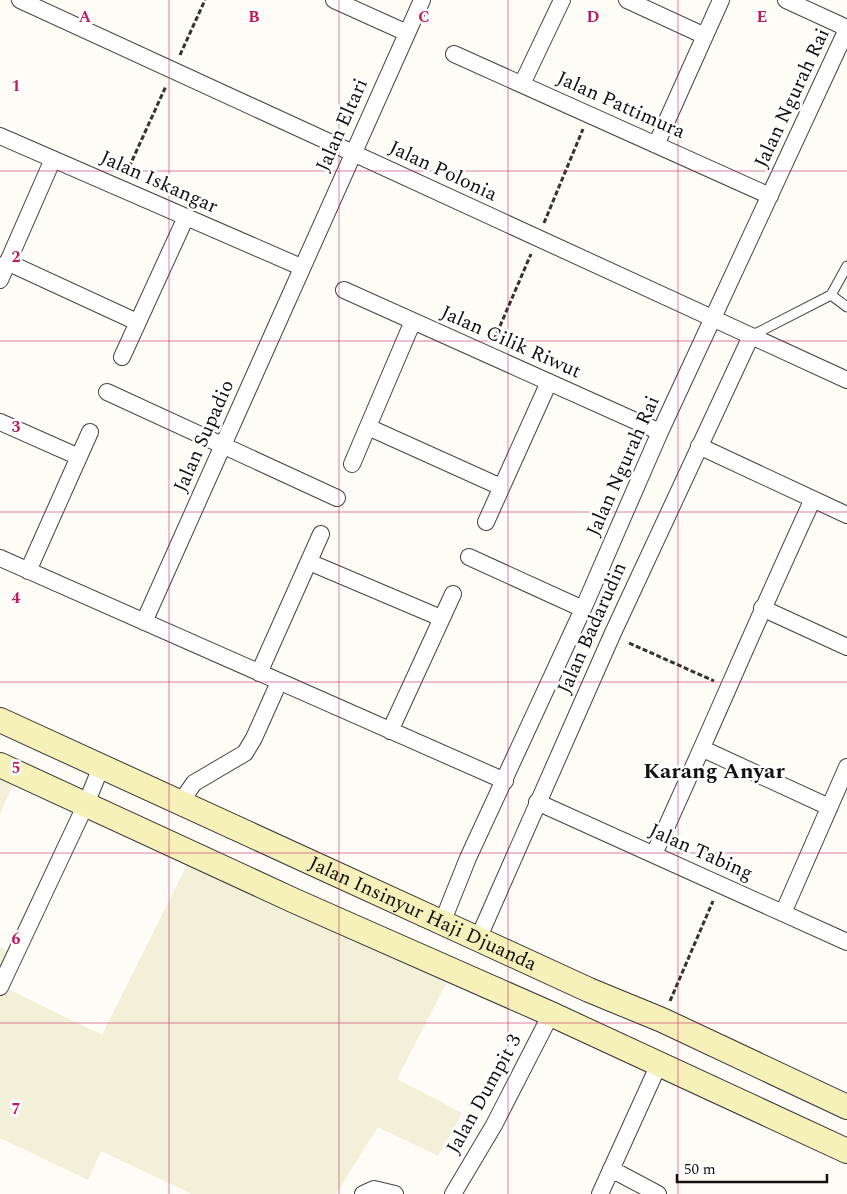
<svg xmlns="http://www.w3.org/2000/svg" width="847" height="1194" font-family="Spectral,serif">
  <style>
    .farmland { fill: #f2f0d8 }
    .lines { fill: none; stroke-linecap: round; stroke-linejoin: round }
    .lane-casing { stroke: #444; stroke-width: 11 }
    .street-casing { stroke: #444; stroke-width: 18 }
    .secondary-casing { stroke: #333; stroke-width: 26 }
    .path { stroke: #333; stroke-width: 3; stroke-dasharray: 5 2.5; stroke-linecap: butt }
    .lane { stroke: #fff; stroke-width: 9 }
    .street { stroke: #fff; stroke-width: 16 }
    .secondary { stroke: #f6f0b9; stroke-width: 24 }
    .grid { fill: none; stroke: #c2185b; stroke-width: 1; stroke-opacity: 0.55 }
    .labels { text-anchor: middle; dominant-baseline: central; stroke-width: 5; stroke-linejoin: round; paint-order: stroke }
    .street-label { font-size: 20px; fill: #111; stroke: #fff }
    .quarter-label { font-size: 22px; font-weight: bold; fill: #111; stroke: #fff }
    .grid-label { font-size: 16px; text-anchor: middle; font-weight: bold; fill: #c2185b; stroke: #fff; stroke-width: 5; stroke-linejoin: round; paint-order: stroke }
  </style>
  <rect width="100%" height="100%" fill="#fefcf6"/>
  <path class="farmland" d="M 0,765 L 18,773 L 0,814 Z
    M 193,853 L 452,972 L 397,1079 L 462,1113 L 438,1156 L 378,1127 L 336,1194 L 192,1194 L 101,1151 L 88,1180 L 0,1138 L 0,947 L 17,955 L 4,987 L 102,1035 Z"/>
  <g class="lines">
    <g class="lane-casing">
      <path id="lane" d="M 831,295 L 847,307
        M 751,336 L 831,295 L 847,266"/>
    </g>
    <g class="street-casing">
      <path id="street" d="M 20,0 L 847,380
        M 334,0 L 407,33
        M 627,0 L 705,36
        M 786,0 L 847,28
        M 454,54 L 770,196
        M 522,84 L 562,0
        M 0,136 L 301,267
        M 656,145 L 721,0
        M 7,262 L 137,322
        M 0,280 L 53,159
        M 344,290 L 660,432
        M 122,357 L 186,217
        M 107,392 L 337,498
        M 0,422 L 79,457
        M 368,427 L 501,487
        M 699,446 L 847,515
        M 352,464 L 413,321
        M 486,522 L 549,382
        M 469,557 L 583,609
        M 0,558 L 505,781
        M 309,562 L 441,618
        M 28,571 L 90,432
        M 762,608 L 847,647
        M 144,622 C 238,415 328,207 422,0
        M 259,673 L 321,534
        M 390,731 L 453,594
        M 703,749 L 829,807
        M 537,802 L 847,942
        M 180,803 L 194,783 L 245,753 L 254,738 L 279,682
        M 654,854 C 708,737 758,617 813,499
        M 783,913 L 847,767
        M 442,923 L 468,858 L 583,609 L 660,432 L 847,29
        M 478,939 L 612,635 L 751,336
        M 0,987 L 86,804 L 101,767
        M 611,1169 L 658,1194
        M 363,1194 L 374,1189 L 395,1194
        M 453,1194 L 494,1125 L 551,1014
        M 600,1194 L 659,1064"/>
    </g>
    <g class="secondary-casing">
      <g id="secondary">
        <path id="s1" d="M 0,720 L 478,939 L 589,990 L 662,1020 L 847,1107"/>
        <path d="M 0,765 L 297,902 L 551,1014 L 847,1151"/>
      </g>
    </g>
    <path class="path" d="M 180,55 L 205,0
      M 126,174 L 166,86
      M 544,223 L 583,129
      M 494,340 L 531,254
      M 629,643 L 714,681
      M 670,1001 L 713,901"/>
    <use href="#lane" class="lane"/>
    <use href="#street" class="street"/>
    <use href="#secondary" class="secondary"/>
  </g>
  <path class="grid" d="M 169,0 L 169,1194M 339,0 L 339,1194M 508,0 L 508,1194M 678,0 L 678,1194M 0,171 L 847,171M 0,341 L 847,341M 0,512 L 847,512M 0,682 L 847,682M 0,853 L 847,853M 0,1023 L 847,1023"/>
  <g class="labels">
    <g class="street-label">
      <text transform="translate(792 98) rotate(-65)">Jalan Ngurah Rai</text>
      <text transform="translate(621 105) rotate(24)">Jalan Pattimura</text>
      <text transform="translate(342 125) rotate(-66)">Jalan Eltari</text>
      <text transform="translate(443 171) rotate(25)">Jalan Polonia</text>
      <text transform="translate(159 182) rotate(24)">Jalan Iskangar</text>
      <text transform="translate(511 342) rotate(24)">Jalan Cilik Riwut</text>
      <text transform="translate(204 436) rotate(-66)">Jalan Supadio</text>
      <text transform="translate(623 466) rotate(-66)">Jalan Ngurah Rai</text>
      <text transform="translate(592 628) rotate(-66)">Jalan Badarudin</text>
      <text transform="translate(701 852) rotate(24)">Jalan Tabing</text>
      <text stroke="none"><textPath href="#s1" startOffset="465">Jalan Insinyur Haji Djuanda</textPath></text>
      <text transform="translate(484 1094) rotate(-61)">Jalan Dumpit 3</text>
    </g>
    <g class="quarter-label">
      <text x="714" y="771">Karang Anyar</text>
    </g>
  </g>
  <g class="grid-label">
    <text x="85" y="22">A</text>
    <text x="254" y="22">B</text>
    <text x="424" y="22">C</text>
    <text x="593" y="22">D</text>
    <text x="762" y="22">E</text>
    <text x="16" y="91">1</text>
    <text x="16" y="262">2</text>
    <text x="16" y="432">3</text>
    <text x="16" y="603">4</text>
    <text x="16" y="773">5</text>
    <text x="16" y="944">6</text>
    <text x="16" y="1114">7</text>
  </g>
  <path d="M677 1174v8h150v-8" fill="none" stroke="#111111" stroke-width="2.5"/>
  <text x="684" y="1174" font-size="15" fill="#111111" stroke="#ffffff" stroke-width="4" paint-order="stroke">50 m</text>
</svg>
